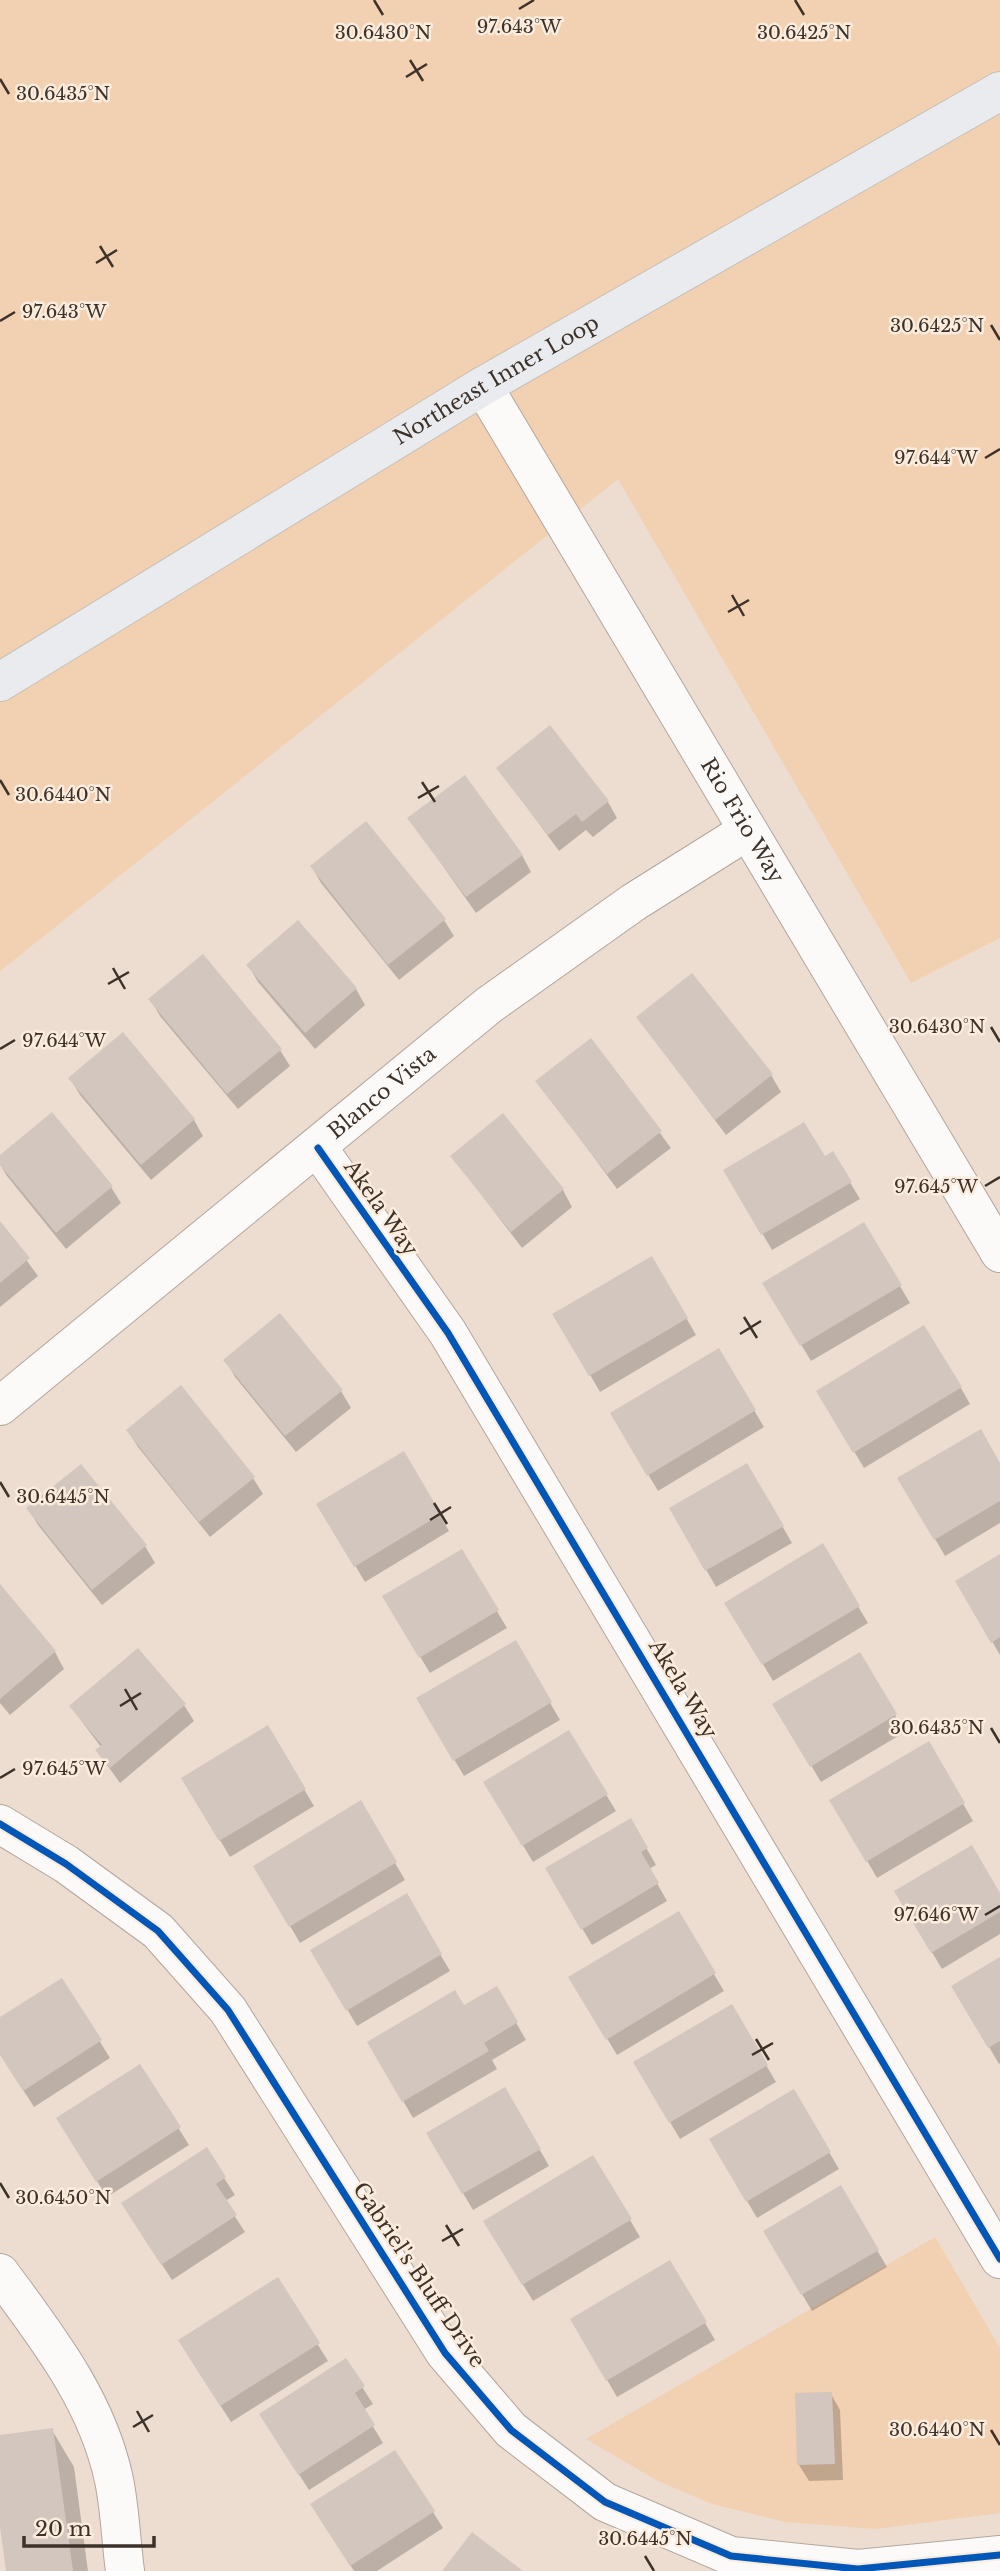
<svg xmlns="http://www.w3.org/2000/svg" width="1000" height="2571" font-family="'Libre Baskerville',serif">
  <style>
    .green { fill: #f2d0b2 }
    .shadow { fill: #0003 }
    .building { fill: #d3c6be }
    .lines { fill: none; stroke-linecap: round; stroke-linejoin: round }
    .minor-casing { stroke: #b3a79d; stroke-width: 40 }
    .major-casing { stroke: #c6bfb8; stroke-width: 40 }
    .minor { stroke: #fcfaf8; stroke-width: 38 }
    .major { stroke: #eaebef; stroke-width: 38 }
    .cycleway-casing { stroke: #fcecdd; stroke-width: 11 }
    .cycleway { stroke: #0057b8; stroke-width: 7 }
    .ticks { fill: none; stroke: #3d3229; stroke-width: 2.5 }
    .labels { text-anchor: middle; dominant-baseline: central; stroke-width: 5; stroke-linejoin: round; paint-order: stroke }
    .street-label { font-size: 21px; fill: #3d3229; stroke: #fcecdd }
    .ticks-label { font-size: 18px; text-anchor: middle; fill: #3d3229; stroke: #fcecdd; stroke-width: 5; stroke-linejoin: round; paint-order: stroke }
  </style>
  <rect width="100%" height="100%" fill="#ecddd0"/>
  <path class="green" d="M 0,0 L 1000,0 L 1000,938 L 911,983 L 618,479 L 0,971 Z
    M 935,2237 L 1000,2348 L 1000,2513 L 875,2529 L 785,2522 L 712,2504 L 656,2480 L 586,2439 Z"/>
  <path class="shadow" d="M 498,768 L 608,802 L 617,818 L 593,837 L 586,830 L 559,851 Z
    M 409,818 L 522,855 L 531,872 L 476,913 Z
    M 312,867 L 444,920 L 454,936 L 399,980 L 321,883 Z
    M 248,965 L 356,989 L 365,1005 L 315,1049 L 258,982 Z
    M 150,999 L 280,1050 L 290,1066 L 238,1109 L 160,1016 Z
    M 638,1018 L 771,1075 L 781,1092 L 726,1135 Z
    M 591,1040 L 671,1148 L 617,1189 L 538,1081 Z
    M 70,1078 L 194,1120 L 203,1136 L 151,1180 L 80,1095 Z
    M 502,1116 L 563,1190 L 572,1207 L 522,1248 L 452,1156 Z
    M 833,1154 L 860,1199 L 772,1250 L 725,1170 L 825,1159 Z
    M 0,1157 L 111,1187 L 121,1203 L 66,1249 L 7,1176 L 0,1164 Z
    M 0,1224 L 38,1276 L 0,1307 Z
    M 863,1224 L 910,1303 L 811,1361 L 764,1283 Z
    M 652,1258 L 696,1335 L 600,1392 L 555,1314 Z
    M 718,1350 L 764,1427 L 658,1491 L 612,1414 Z
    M 226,1360 L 341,1391 L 351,1408 L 296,1452 L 235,1377 Z
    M 961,1388 L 970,1404 L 864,1468 L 818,1391 Z
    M 128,1431 L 253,1478 L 263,1494 L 210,1537 L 138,1447 Z
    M 403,1453 L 449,1531 L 365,1582 L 319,1505 Z
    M 1000,1463 L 1000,1523 L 945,1556 L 900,1479 Z
    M 747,1465 L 792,1543 L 716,1587 L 671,1508 Z
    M 28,1508 L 145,1546 L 155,1563 L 102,1605 L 38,1525 Z
    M 822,1546 L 868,1623 L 773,1681 L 727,1604 Z
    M 461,1551 L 507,1628 L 430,1673 L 384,1597 Z
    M 1000,1556 L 1000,1655 L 967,1598 Z
    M 0,1586 L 55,1652 L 64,1669 L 10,1715 L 0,1703 Z
    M 515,1642 L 560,1720 L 464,1776 L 418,1699 Z
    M 859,1654 L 905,1732 L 821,1782 L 775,1705 Z
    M 184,1705 L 194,1721 L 120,1783 L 97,1751 L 101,1747 L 71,1707 Z
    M 267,1728 L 314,1806 L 230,1857 L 184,1779 Z
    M 568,1732 L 616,1811 L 533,1862 L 495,1799 Z
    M 928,1743 L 973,1821 L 877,1878 L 832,1800 Z
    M 360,1803 L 405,1880 L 300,1943 L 255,1866 Z
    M 631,1821 L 656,1865 L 649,1869 L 667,1901 L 592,1945 L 547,1869 Z
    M 896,1892 L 1000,1896 L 1000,1934 L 942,1969 Z
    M 406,1896 L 450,1971 L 357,2026 L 312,1950 Z
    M 678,1914 L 724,1991 L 617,2055 L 571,1978 Z
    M 1000,1959 L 1000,2063 L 999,2064 L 954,1987 Z
    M 62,1980 L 110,2058 L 34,2107 L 0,2054 L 0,2019 Z
    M 496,1988 L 526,2040 L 492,2060 L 497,2069 L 413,2118 L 369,2042 L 464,2007 Z
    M 731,2006 L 776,2082 L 680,2139 L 635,2063 Z
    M 140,2067 L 189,2145 L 107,2197 L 68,2135 Z
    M 505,2089 L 549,2166 L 473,2210 L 428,2134 Z
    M 793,2091 L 839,2169 L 757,2218 L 711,2140 Z
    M 206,2150 L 235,2195 L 225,2201 L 245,2232 L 172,2280 L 133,2220 Z
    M 593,2157 L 640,2237 L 533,2301 L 485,2222 Z
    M 840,2187 L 887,2267 L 812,2311 L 765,2232 Z
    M 670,2263 L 715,2340 L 617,2397 L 572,2320 Z
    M 277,2279 L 328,2361 L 231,2422 L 189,2357 Z
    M 345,2360 L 373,2404 L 363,2410 L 383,2443 L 309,2490 L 271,2431 Z
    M 831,2394 L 840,2410 L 843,2480 L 809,2481 L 799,2465 Z
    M 52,2430 L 74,2467 L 88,2571 L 8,2571 L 0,2513 L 0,2437 Z
    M 433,2512 L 443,2528 L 377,2571 L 354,2571 L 322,2521 Z"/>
  <path class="building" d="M 550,725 L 609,801 L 582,822 L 576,814 L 548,835 L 496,768 Z
    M 465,775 L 523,855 L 466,897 L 407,818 Z
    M 366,821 L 446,919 L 388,965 L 310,866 Z
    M 298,920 L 357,988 L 305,1033 L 246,965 Z
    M 203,954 L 282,1049 L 227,1094 L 148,999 Z
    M 692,973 L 773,1074 L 715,1120 L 636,1017 Z
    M 123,1032 L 195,1119 L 141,1165 L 68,1078 Z
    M 591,1038 L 662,1131 L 607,1174 L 535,1081 Z
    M 52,1112 L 113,1186 L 56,1233 L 0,1165 L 0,1155 Z
    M 503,1113 L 564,1189 L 511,1232 L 450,1156 Z
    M 804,1122 L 825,1156 L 833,1151 L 852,1182 L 761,1235 L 723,1170 Z
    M 0,1221 L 30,1258 L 0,1283 Z
    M 864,1222 L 902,1285 L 800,1346 L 762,1283 Z
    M 652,1256 L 688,1318 L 589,1376 L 552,1314 Z
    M 280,1313 L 343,1390 L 285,1436 L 223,1360 Z
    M 924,1325 L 962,1387 L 853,1453 L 816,1391 Z
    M 719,1348 L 756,1410 L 647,1476 L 610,1413 Z
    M 181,1385 L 255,1477 L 199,1522 L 126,1430 Z
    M 981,1429 L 1000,1463 L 1000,1501 L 934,1540 L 897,1478 Z
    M 404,1451 L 441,1514 L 354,1567 L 316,1504 Z
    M 747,1463 L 784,1526 L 705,1571 L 669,1508 Z
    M 81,1464 L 147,1545 L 92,1590 L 26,1508 Z
    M 823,1543 L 860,1606 L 762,1665 L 724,1603 Z
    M 462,1549 L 499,1610 L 419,1658 L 382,1596 Z
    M 1000,1554 L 1000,1637 L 991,1643 L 955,1581 Z
    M 0,1584 L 56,1651 L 0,1699 Z
    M 516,1640 L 552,1702 L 453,1761 L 416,1698 Z
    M 138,1648 L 186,1704 L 110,1768 L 95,1750 L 102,1745 L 69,1706 Z
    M 860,1652 L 897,1714 L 810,1767 L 772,1704 Z
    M 268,1725 L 306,1789 L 219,1841 L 181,1778 Z
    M 569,1730 L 608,1794 L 522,1846 L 483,1782 Z
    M 929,1741 L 965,1803 L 866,1862 L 829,1800 Z
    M 361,1800 L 397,1862 L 289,1927 L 253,1866 Z
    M 631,1818 L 648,1848 L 641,1852 L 659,1883 L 581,1930 L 545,1868 Z
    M 972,1845 L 1000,1893 L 1000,1912 L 931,1953 L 894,1891 Z
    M 407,1893 L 442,1954 L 346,2011 L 310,1950 Z
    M 679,1911 L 716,1973 L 606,2040 L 568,1977 Z
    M 1000,1957 L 1000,2041 L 988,2048 L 951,1986 Z
    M 62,1978 L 102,2040 L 23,2091 L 0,2055 L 0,2017 Z
    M 497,1986 L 518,2022 L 484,2043 L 489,2051 L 402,2102 L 367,2042 L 455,1990 L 464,2005 Z
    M 732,2004 L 768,2065 L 669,2123 L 633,2062 Z
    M 140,2064 L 181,2127 L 96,2182 L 56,2118 Z
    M 505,2087 L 541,2149 L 462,2194 L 426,2133 Z
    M 794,2089 L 831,2152 L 746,2202 L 709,2139 Z
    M 207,2147 L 226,2177 L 216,2184 L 237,2215 L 161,2265 L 121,2203 Z
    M 593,2155 L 632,2219 L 522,2285 L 483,2221 Z
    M 841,2185 L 879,2250 L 801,2295 L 763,2231 Z
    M 670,2260 L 707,2322 L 606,2381 L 570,2319 Z
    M 278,2277 L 320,2343 L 220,2406 L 178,2340 Z
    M 346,2358 L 365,2386 L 355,2393 L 375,2425 L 298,2475 L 259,2414 Z
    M 832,2392 L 835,2464 L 797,2465 L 795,2393 Z
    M 53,2428 L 73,2571 L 6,2571 L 0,2527 L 0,2435 Z
    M 395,2450 L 435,2511 L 350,2566 L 310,2504 Z
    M 472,2532 L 523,2571 L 442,2571 Z"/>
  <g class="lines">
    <g class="minor-casing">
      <g id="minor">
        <path id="s1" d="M 483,386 L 1000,1253"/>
        <path d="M 318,1148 L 448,1333 L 1000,2259"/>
        <path id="s2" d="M 0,1406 L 489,1005 L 634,902 L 747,831"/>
        <path d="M 0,1824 L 66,1864 L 158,1931 L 228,2010 L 445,2353 L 511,2430 L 605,2502 L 731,2556 L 858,2569 L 1000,2555"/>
        <path d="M 0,2273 C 47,2337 97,2400 114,2480 C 120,2509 121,2541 125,2571"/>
      </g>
    </g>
    <g class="major-casing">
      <g id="major">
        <path id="s3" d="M 0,682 L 483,386 L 1000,91"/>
      </g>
    </g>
    <use href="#minor" class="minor"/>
    <use href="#major" class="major"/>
    <g class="cycleway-casing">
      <path id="cycleway" d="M 318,1148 L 448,1333 L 1000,2259
        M 0,1824 L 66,1864 L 158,1931 L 228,2010 L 445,2353 L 511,2430 L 605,2502 L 731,2556 L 858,2569 L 1000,2555"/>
    </g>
    <use href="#cycleway" class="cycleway"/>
  </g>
  <path class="ticks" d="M 374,0 L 383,15M 795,0 L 804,15M 519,9 L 534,0M 410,60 L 423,81M 406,77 L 427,64M 0,79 L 9,94M 100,246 L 113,267M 96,263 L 117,250M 0,321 L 15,312M 991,325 L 1000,340M 985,458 L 1000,449M 732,595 L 744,616M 728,612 L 749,600M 0,780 L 9,795M 422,782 L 435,802M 418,798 L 439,786M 113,968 L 125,989M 108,984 L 129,972M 991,1027 L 1000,1042M 0,1049 L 15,1040M 985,1186 L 1000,1177M 744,1317 L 757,1338M 740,1334 L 761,1321M 0,1482 L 9,1497M 434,1503 L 447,1524M 430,1520 L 451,1507M 125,1689 L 137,1710M 120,1706 L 141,1693M 991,1728 L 1000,1743M 0,1778 L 15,1769M 985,1915 L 1000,1906M 756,2039 L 769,2060M 752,2055 L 773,2043M 0,2183 L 9,2198M 446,2225 L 459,2246M 442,2241 L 463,2229M 137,2411 L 149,2432M 133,2427 L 153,2415M 991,2430 L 1000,2445M 645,2556 L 654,2571"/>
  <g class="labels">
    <g class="street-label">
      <text stroke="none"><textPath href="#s3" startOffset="581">Northeast Inner Loop</textPath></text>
      <text stroke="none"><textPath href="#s1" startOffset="506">Rio Frio Way</textPath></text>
      <text stroke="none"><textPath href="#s2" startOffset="494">Blanco Vista</textPath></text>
      <text transform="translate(381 1208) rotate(55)">Akela Way</text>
      <text transform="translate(683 1689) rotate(59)">Akela Way</text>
      <text transform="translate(419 2275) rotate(56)">Gabriel's Bluff Drive</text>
    </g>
  </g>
  <g class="ticks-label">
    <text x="519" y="33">97.643°W</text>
    <text x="383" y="39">30.6430°N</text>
    <text x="804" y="39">30.6425°N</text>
    <text x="63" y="100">30.6435°N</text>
    <text x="64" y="318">97.643°W</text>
    <text x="937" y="332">30.6425°N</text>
    <text x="936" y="464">97.644°W</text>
    <text x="63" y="801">30.6440°N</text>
    <text x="937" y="1033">30.6430°N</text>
    <text x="64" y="1047">97.644°W</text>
    <text x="936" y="1193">97.645°W</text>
    <text x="63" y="1503">30.6445°N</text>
    <text x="937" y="1734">30.6435°N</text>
    <text x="64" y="1775">97.645°W</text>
    <text x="936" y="1921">97.646°W</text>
    <text x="63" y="2204">30.6450°N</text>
    <text x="937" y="2436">30.6440°N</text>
    <text x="645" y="2545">30.6445°N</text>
  </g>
  <path d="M24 2536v10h130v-10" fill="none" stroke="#3d3229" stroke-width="3.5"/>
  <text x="35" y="2536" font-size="21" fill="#3d3229" stroke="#fcecdd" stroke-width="5" paint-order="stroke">20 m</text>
</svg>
